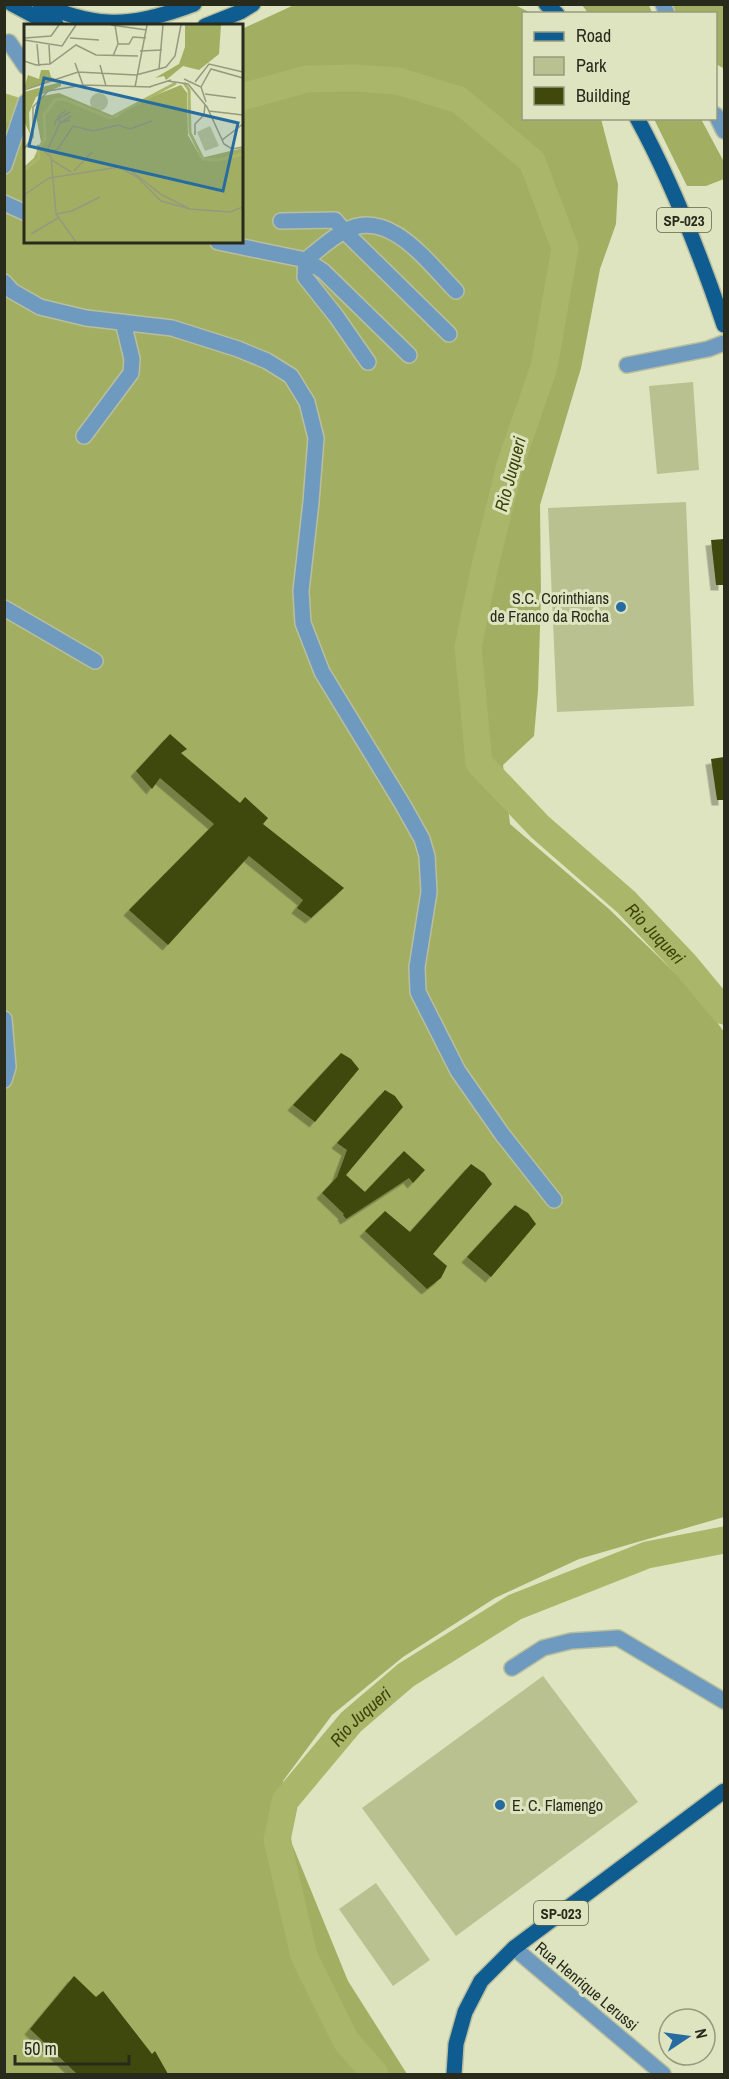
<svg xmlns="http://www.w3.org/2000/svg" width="729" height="2079" font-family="'Archivo Narrow',sans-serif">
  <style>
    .green { fill: #b8c18f }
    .forest { fill: #a2ae61 }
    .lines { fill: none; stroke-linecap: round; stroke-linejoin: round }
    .river { stroke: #aab669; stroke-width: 27 }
    .building { fill: #41480b; filter: url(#shadow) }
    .minor-casing { stroke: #b9bf9e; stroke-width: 18 }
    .major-casing { stroke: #b9bf9e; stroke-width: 18 }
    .minor { stroke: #6f9abf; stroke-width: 15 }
    .major { stroke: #0f5c91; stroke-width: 15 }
    .poi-dot { fill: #266ca0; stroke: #dde4bf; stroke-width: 2 }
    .labels { text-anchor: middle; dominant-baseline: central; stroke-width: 6; stroke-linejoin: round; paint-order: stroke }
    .shield { fill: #dde4bf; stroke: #5e624d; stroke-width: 1.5 }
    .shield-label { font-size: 15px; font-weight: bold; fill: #282a1c }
    .poi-label { font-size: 16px; fill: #282a1c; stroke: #dde4bf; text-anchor: end }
    .street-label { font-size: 16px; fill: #282a1c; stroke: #dde4bf }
    .water-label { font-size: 18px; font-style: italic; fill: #3c4307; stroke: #dde4bf }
    .inset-river { fill: none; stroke: #aab669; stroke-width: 3 }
    .inset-road { fill: none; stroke: #959a7e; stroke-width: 1.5 }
    .view { fill: #266ca0; fill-opacity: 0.15; stroke: #266ca0; stroke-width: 3 }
    .inset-edge { fill: none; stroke: #282a1c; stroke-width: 3 }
  </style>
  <defs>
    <filter id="shadow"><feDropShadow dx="-5.5" dy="5.5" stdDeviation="0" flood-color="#0004"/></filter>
  </defs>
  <rect width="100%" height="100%" fill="#dde4bf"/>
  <path class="green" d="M 693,382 L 699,470 L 657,474 L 649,386 Z
    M 686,502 L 694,706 L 557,712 L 548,508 Z
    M 543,1676 L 638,1802 L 456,1936 L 362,1808 Z
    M 376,1883 L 430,1960 L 393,1986 L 339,1909 Z"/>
  <path class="forest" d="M 294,5 L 515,5 L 531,13 L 524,14 L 524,118 L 601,119 L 618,184 L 616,224 L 600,269 L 581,368 L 540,505 L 541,597 L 538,691 L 534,736 L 503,765 L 510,824 L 609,909 L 697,994 L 724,1032 L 724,1517 L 579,1559 L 495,1598 L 403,1657 L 332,1715 L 283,1781 L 292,1844 L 348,1981 L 407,2074 L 5,2074 L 4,94 L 15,99 L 25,101 L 26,242 L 242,242 L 242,29 Z
    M 582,5 L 649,5 L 652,13 L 588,13 Z
    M 673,5 L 724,5 L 724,72 L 723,68 L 716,64 L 716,14 L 676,13 Z
    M 654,119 L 701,119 L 724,162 L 724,179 L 706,186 L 687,186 Z"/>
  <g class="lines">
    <g class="river">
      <path id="s1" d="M 242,97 L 306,79 L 354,78 L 398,81 L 459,100 L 532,161 L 565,248 L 544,367 L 510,465 L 485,566 L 468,647 L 479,763 L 540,827 L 626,902 L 684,963 L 724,1011"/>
      <path d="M 4,107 L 26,114"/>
      <path id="s2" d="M 375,2074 L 346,2041 L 304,1956 L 277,1840 L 285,1801 L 351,1722 L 406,1675 L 515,1607 L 647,1555 L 724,1540"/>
    </g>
  </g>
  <path class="building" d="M 724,539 L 724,585 L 716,585 L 711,540 Z
    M 170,734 L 187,749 L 181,753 L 240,803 L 245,797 L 268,818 L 263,824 L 344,888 L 311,918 L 297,908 L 303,900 L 249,856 L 168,945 L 129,910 L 214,824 L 160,778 L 152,789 L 136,771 Z
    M 724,757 L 724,800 L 717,800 L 711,759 Z
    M 341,1053 L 351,1059 L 359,1069 L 315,1122 L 293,1105 Z
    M 385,1090 L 395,1096 L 403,1107 L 346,1175 L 365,1192 L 404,1151 L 425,1170 L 413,1183 L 409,1178 L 346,1219 L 343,1215 L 344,1214 L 322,1193 L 337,1177 L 347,1150 L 337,1143 Z
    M 471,1164 L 484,1173 L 492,1184 L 433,1254 L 447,1266 L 441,1278 L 427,1289 L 365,1231 L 385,1211 L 410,1232 Z
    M 515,1205 L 528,1213 L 536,1224 L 491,1277 L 467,1257 Z
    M 74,1976 L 96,1997 L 103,1991 L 152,2054 L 155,2051 L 168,2074 L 77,2074 L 30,2029 Z"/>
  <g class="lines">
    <g class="minor-casing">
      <path id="minor" d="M 663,4 L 667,14
        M 9,42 L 26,67
        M 716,115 L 724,131
        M 4,166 L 26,102
        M 4,203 L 26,213
        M 281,221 L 335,220 L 344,231 L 449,334
        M 218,242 L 306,260 L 323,271 L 409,355
        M 4,282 L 12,291 L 40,307 L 86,318 L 172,328 L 238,349 L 267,361 L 291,376 L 307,402 L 316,438 L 311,502 L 301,591 L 303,623 L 322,672 L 403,805 L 422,839 L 427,856 L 429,892 L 417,967 L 418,992 L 458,1071 L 502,1134 L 554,1200
        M 368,362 L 336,316 L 305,277 L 306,260 C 318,250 330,239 343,232 C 388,205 428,263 456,291
        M 627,365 L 708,349 L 724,343
        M 84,436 L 131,373 L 132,359 L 123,322
        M 4,608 L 95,661
        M 4,1019 L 8,1067 L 4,1080
        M 512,1668 L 543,1648 L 571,1641 L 618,1638 L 724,1701
        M 514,1948 L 663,2074"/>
    </g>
    <g class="major-casing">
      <path id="major" d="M 12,4 L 38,18 L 57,26
        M 40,4 C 61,12 84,21 108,22 C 136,24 168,14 194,4
        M 546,4 L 557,14
        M 205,26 L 240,12 L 253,4
        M 637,118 C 673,184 700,254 724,325
        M 454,2074 L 456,2044 L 465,2012 L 481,1981 L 514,1948 L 724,1791"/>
    </g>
    <use href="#minor" class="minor"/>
    <use href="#major" class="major"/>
  </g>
  <g class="poi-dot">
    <circle cx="621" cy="607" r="6"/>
    <circle cx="500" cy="1805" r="6"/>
  </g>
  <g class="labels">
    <g class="shield">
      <rect x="657" y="208" width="54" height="24" rx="4.5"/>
      <rect x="534" y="1901" width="54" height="24" rx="4.5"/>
    </g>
    <g class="shield-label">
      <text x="684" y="220">SP-023</text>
      <text x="561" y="1913">SP-023</text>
    </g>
    <g class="poi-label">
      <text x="609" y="598">S.C. Corinthians<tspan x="609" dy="18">de Franco da Rocha</tspan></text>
      <text x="512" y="1805" text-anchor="start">E. C. Flamengo</text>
    </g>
    <g class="street-label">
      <text transform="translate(587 1986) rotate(40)">Rua Henrique Lerussi</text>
    </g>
    <g class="water-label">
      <text transform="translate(510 474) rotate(-75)">Rio Juqueri</text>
      <text stroke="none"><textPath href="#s1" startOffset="1184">Rio Juqueri</textPath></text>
      <text stroke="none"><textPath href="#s2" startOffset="411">Rio Juqueri</textPath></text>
    </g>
  </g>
  <g transform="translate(24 24)">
    <rect width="219" height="219" fill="#dde4bf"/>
    <path d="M66 78a9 9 0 1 1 18 0a9 9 0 1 1-18 0ZM 186,102 L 195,122 L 181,127 L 173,108 Z" fill="#b8c18f"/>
    <path d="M 161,1 L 197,1 L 195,30 L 175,46 L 159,42 L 142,56 L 140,52 L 131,54 L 155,40 L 161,23 ZM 17,46 L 25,46 L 27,53 L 34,56 L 0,65 L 4,51 L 15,55 ZM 37,58 L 37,62 L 12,73 L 5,89 L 6,110 L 0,97 L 0,68 ZM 157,61 L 163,69 L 164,111 L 177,134 L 219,124 L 219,218 L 0,218 L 0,143 L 10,134 L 17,118 L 11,86 L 19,72 L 35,69 L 92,93 L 112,79 Z" fill="#a2ae61"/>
    <path class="inset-river" d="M 160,59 L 165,66 L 166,109 L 179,135 L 194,136 L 219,130M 0,146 L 15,134 L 14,125 L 21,115 L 20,91 L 31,76 L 40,75 L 86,94 L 152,59"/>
    <path class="inset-road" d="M 87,1 L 123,6M 1,14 L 27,12 L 35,1M 46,14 L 75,16M 0,16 L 38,22 L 52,1M 13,20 L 15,42M 94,20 L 105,20 L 109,13 L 122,14M 25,21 L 26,40M 116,27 L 138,26M 89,32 L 94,20 L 91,1M 0,37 L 12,41 L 26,40 L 52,21 L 72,31 L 114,32M 51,39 L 59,61M 76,41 L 82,62M 135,45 L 139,1M 160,55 L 177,63 L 182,78M 144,57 L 164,60 L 183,83 L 200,120 L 208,125 L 219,123M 171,58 L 185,40 L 219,48M 111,63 L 123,1M 125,63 L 147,56M 177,63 L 187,45 L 219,54M 0,66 L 54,48 L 112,51 L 142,43 L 151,32 L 157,1M 181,70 L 212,74M 42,86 L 34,93 L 36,99 L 46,96M 185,87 L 219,91M 31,101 L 32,96 L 46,88M 171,111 L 171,100 L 180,91 L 181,80M 198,116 L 219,100M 13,121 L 27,133 L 32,190 L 52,218M 0,125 L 9,113 L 9,83 L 24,67 L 59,61 L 127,63M 23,127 L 36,99 L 47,92M 25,129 L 34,125 L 49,102 L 69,107 L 94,101 L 106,105 L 128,97M 28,136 L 47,148M 105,145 L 138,171 L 166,185 L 206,188 L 219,183M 50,147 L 68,128M 0,171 L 25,154 L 95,143 L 113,153 L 137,177 L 166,185M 32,190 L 48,187 L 76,173M 7,210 L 34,194"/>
    <path class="view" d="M 20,54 L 214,99 L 199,167 L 5,122 Z"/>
    <rect width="219" height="219" class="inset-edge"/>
  </g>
  <rect width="729" height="2079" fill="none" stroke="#282a1c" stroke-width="12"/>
  <rect x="522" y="12" width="195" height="108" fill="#dde4bf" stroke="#959a7e" stroke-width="1.5"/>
  <rect x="534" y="32" width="30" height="9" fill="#0f5c91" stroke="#959a7e" stroke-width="1.5"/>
  <text x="576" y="42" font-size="18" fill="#282a1c">Road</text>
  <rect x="534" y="57" width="30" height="18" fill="#b8c18f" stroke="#959a7e" stroke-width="1.5"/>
  <text x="576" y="72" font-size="18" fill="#282a1c">Park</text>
  <rect x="534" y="87" width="30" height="18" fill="#41480b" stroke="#959a7e" stroke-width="1.5"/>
  <text x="576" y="102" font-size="18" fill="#282a1c">Building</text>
  <g transform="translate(687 2037) rotate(77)"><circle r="28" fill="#dde4bf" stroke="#959a7e" stroke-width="1.5"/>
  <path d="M0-4.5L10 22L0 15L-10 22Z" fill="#266ca0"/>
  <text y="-9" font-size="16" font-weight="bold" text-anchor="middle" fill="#282a1c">N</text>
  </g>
  <path d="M15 2055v9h114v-9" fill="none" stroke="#282a1c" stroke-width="3"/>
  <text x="24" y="2055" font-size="18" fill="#282a1c" stroke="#dde4bf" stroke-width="4.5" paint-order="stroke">50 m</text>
</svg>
